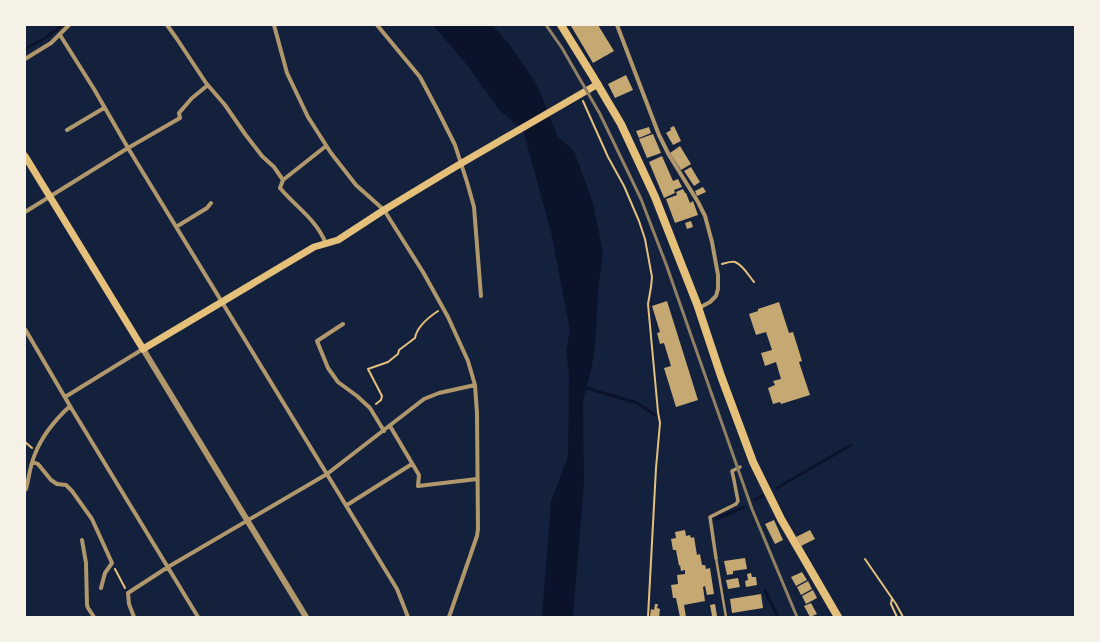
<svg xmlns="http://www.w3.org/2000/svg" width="1100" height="642" font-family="'Exo 2',sans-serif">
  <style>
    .water { fill: #0b132b }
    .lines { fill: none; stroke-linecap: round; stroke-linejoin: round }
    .stream { stroke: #0b132b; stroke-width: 3 }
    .building { fill: #c6a872 }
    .path { stroke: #e5c07b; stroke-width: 2 }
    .service { stroke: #b1986c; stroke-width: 2.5 }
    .pedestrian { stroke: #b1986c; stroke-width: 3.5 }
    .minor { stroke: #b1986c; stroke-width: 4 }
    .tertiary { stroke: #b1986c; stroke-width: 6 }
    .secondary { stroke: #e5c07b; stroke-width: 7 }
    .primary { stroke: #e5c07b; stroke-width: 8 }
    .rail { stroke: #918062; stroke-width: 3 }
  </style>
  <rect width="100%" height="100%" fill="#14213d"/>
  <path class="water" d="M 433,25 L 492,25 L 509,44 L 536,83 L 558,137 L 574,151 L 593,203 L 603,253 L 598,291 L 595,347 L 591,371 L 583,401 L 584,483 L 573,617 L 542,617 L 551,501 L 568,456 L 569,374 L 566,351 L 570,330 L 551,232 L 523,130 L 499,110 L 468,66 Z"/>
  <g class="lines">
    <path class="stream" d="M 25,49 L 45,38 L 63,25
      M 583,387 L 637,403 L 655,415
      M 777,488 L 851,445
      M 755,500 L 762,496
      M 716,519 L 744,507
      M 765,591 L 778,617"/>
  </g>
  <path class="building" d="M 572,25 L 598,25 L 614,51 L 593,63 L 571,26 Z
    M 626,75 L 633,90 L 615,98 L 608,84 Z
    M 674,126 L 681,141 L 673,145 L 666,133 L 671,130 L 670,128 Z
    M 649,127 L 651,133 L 639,138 L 636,131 Z
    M 653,134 L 661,153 L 647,158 L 639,139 Z
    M 680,146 L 691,164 L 681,170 L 670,153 Z
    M 662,156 L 673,181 L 678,179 L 682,187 L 674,190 L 675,193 L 664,198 L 649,162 Z
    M 691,167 L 700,182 L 694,186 L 684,171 Z
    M 703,187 L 706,192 L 697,196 L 695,191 Z
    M 683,189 L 685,193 L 686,193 L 690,203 L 693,201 L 698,215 L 675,223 L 666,199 L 677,195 L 676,192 Z
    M 691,221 L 693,227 L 687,229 L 685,223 Z
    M 667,301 L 698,400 L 676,407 L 664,368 L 671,366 L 664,343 L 660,344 L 657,333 L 660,332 L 652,306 Z
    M 779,302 L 789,333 L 793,332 L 802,361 L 799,362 L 810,395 L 781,404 L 780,402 L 773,404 L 768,388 L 775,385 L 773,381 L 781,379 L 776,362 L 765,366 L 761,353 L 772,350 L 766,332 L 756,335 L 749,314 L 758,311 L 758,309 Z
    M 774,520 L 783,540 L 775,544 L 765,524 Z
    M 685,530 L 686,536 L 690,535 L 691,538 L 694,537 L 697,555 L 700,554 L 702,565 L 705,565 L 706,569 L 710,568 L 714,594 L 707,595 L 705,586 L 703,587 L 705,601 L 684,605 L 686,617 L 680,617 L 676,598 L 673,598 L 671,585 L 678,584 L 677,575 L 685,574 L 685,570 L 681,571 L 680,565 L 679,566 L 676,550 L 673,550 L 671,539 L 676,538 L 675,532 Z
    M 810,530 L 815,539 L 801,546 L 796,537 Z
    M 745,558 L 747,569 L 733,571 L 733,574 L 727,575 L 724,561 Z
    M 802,572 L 807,580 L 796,586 L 791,577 Z
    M 751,573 L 752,577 L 756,577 L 757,585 L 746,587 L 745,581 L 748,580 L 747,574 Z
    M 738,578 L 740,587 L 728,589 L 726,580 Z
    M 808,581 L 812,589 L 801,595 L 797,587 Z
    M 813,590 L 817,598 L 806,604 L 802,596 Z
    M 761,594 L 763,608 L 732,613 L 730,599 Z
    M 811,603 L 817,614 L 810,617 L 804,606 Z
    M 655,604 L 658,604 L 657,608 L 660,609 L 659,617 L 650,616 L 651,609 L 654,610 Z
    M 715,604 L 717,616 L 712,616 L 710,605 Z"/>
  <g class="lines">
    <path class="path" d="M 583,101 L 608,157 L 624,186 L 639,221 L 645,239 L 652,277 L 651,287 L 648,304 L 658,412 L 660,423 L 656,468 L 648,617
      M 722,264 C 726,263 731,261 735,262 C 743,265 749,276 754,282
      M 376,404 L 381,400 L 382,396 L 368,369 L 388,362 L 398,354 L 399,350 L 415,338 C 417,326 429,317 438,311
      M 25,442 L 32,448
      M 865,559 L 896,604 L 903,617
      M 115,569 L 125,588
      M 892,598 L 891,604 L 897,617"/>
    <path class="service" d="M 716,558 L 726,617"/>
    <path class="pedestrian" d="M 716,558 L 710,517 L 736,504 L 738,501 L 734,480 L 732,471 L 740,467"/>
    <path class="minor" d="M 167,25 L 177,39 L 206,83 L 225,105 L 245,134 L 262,156 L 274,167 L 283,180 L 326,146
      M 274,25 L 287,73 L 308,117 L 331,153 L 356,185 L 384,210 L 423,272 L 448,317 L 468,361 L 475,385 L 477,413 L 478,529 L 477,536 L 449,617
      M 377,25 L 420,77 L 437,109 L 455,145 L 467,182 L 474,207 L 481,296
      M 617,25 L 659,135 L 669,155 L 698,202 L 705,216 L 712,242 L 718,275 L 718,289 L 716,296 L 710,302 L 699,308
      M 60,35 L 94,89 L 128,148 L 397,589 L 408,617
      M 25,59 L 51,43 L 69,25
      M 67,130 L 104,108
      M 283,180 L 280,188 C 296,207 317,220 326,244
      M 25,212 L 128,148 L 180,118 L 179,113 L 192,98 L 208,85
      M 176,227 L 207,208 L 211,203
      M 343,324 L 317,341 L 328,368 L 338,382 L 357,396 L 370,408 L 384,431
      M 25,329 L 70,406 L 198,617
      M 65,397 L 143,349
      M 390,426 L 419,475 L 418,486 L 477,479
      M 33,462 L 38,464 L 51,480 L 57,484 L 66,485 L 72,491 L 92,519 L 112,563 L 105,573 L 101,588
      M 25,490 L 26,489 C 29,478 30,465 35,454 C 42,436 56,419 70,406
      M 347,505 L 412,464
      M 82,540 L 86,563 L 87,605 L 88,608 L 94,617
      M 134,617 L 129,604 L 128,593 L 168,567 L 327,474 L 424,399 L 439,393 L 475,385"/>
    <path class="tertiary" d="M 143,349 L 306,617"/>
    <path class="secondary" d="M 25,156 L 143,349 L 314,247 L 338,240 L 384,210 L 455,167 L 598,84"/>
    <path class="primary" d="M 561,25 L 592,75 L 621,124 L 655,197 L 697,304 L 721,376 L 753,462 L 781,519 L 838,617"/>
    <path class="rail" d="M 546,25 L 562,48 L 600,114 L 641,199 L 666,264 L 752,509 L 797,617"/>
  </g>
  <rect width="1100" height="642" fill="none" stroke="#f6f1e7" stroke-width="52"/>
</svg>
